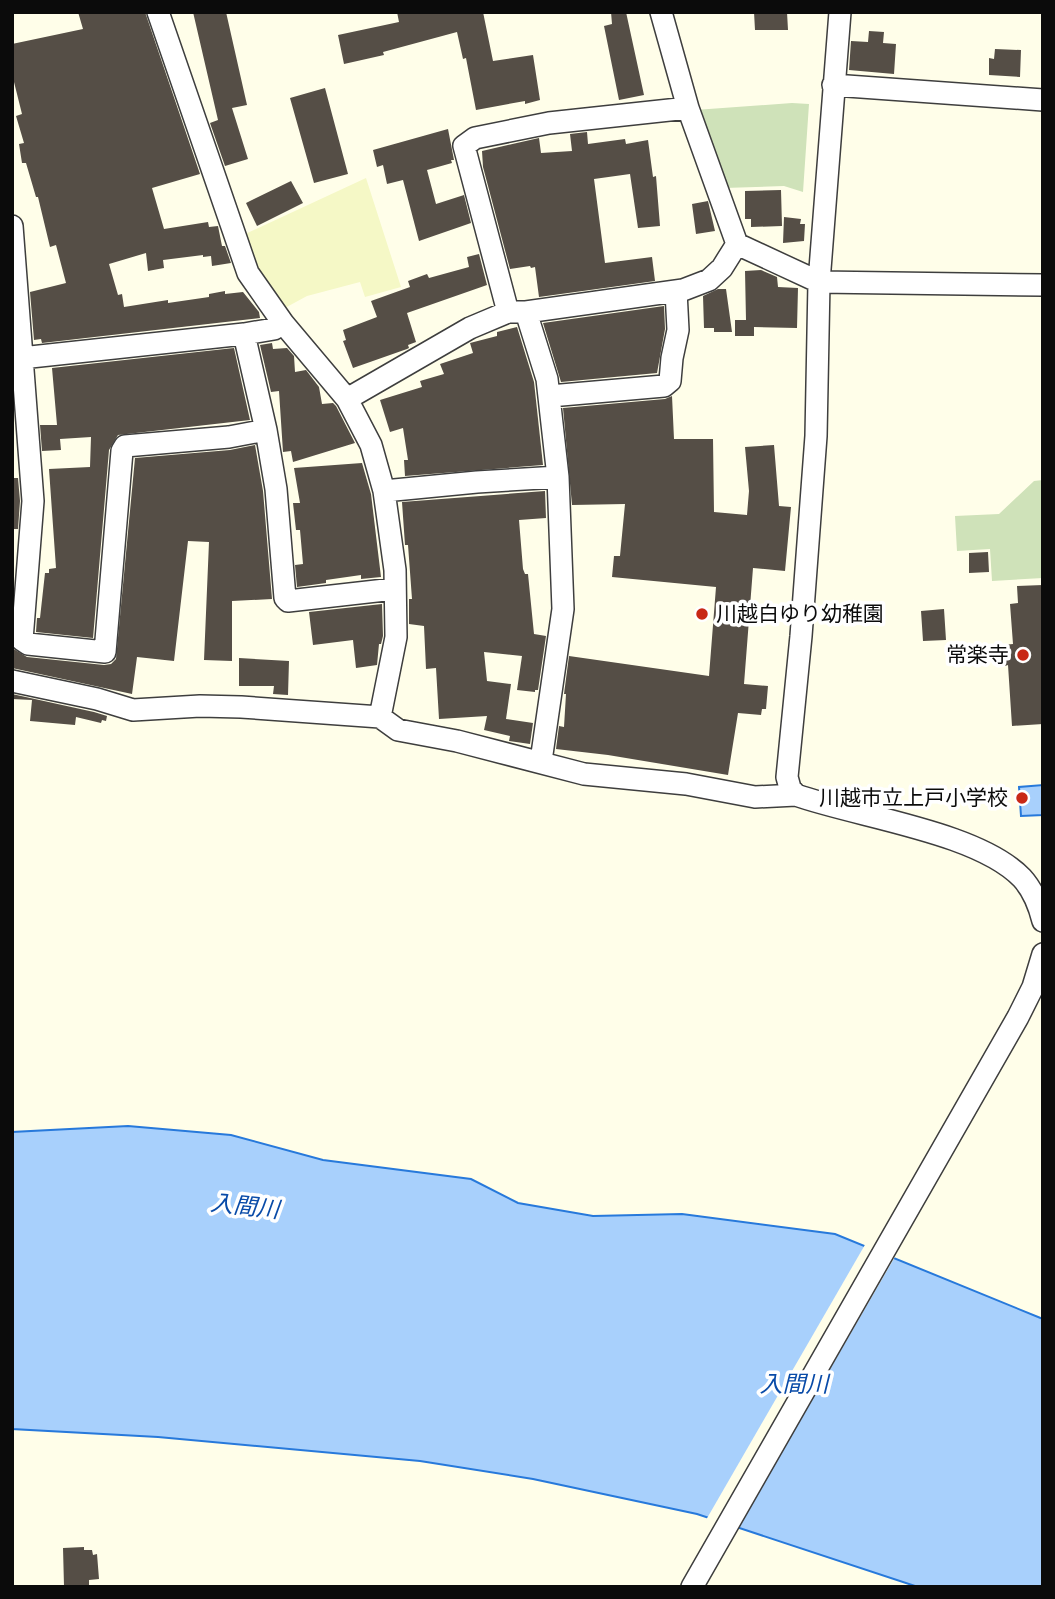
<svg xmlns="http://www.w3.org/2000/svg" width="1055" height="1599" font-family="'Libre Baskerville','Noto Sans JP',serif">
  <style>
    .farmland { fill: #f5f8c6 }
    .cemetery { fill: #cfe2b9 }
    .water { fill: #a8d0fc; stroke: #2779db; stroke-width: 2 }
    .pier { fill: #fffee9 }
    .building { fill: #554e46 }
    .lines { fill: none; stroke-linecap: round; stroke-linejoin: round }
    .minor-casing { stroke: #3e3e3e; stroke-width: 24 }
    .minor { stroke: #fff; stroke-width: 21 }
    .poi-dot { fill: #c82816; stroke: #fff; stroke-width: 2.5 }
    .labels { text-anchor: middle; dominant-baseline: central; stroke-width: 7; stroke-linejoin: round; paint-order: stroke }
    .poi-label { font-size: 21px; fill: #0b0b0b; stroke: #fff; text-anchor: end }
    .water-label { font-size: 23px; font-style: italic; fill: #094ba8; stroke: #fff }
  </style>
  <rect width="100%" height="100%" fill="#fffee9"/>
  <path class="farmland" d="M 366,178 L 401,287 L 365,297 L 360,282 L 307,296 L 283,309 L 253,265 L 243,235 Z"/>
  <path class="cemetery" d="M 792,103 L 809,104 L 803,192 L 784,186 L 724,188 L 695,110 Z
    M 1043,480 L 1043,578 L 992,581 L 990,549 L 957,551 L 955,516 L 999,514 L 1034,481 Z"/>
  <path class="water" d="M 1043,785 L 1043,815 L 1021,816 L 1019,787 Z
    M 128,1126 L 231,1135 L 323,1160 L 471,1179 L 518,1203 L 593,1216 L 682,1214 L 835,1234 L 1043,1319 L 1043,1587 L 918,1587 L 697,1514 L 533,1479 L 420,1461 L 158,1437 L 12,1429 L 12,1132 Z"/>
  <path class="pier" d="M 866,1243 L 896,1255 L 737,1530 L 706,1520 Z"/>
  <path class="building" d="M 78,12 L 145,12 L 200,174 L 152,188 L 164,229 L 208,222 L 209,227 L 218,226 L 222,246 L 225,246 L 231,263 L 212,266 L 211,256 L 203,257 L 203,255 L 163,260 L 164,268 L 148,271 L 146,253 L 109,264 L 118,295 L 122,294 L 124,307 L 168,300 L 168,303 L 209,297 L 209,294 L 225,291 L 225,294 L 243,292 L 259,312 L 260,318 L 42,343 L 41,339 L 34,340 L 30,292 L 66,283 L 56,245 L 50,247 L 38,197 L 36,197 L 26,163 L 22,163 L 19,144 L 24,143 L 16,116 L 22,114 L 12,74 L 12,44 L 83,29 Z
    M 193,12 L 226,12 L 247,105 L 232,108 L 248,159 L 225,166 L 210,123 L 218,120 Z
    M 397,12 L 483,12 L 493,61 L 533,55 L 540,100 L 525,104 L 525,101 L 476,110 L 466,58 L 463,59 L 457,32 L 383,52 L 384,55 L 344,64 L 338,35 L 399,22 Z
    M 611,12 L 626,12 L 644,95 L 619,100 L 604,26 L 612,24 Z
    M 754,12 L 787,12 L 788,30 L 755,30 Z
    M 869,31 L 884,32 L 883,43 L 896,44 L 894,74 L 849,70 L 851,41 L 868,42 Z
    M 995,49 L 1021,50 L 1020,77 L 989,75 L 989,58 L 994,59 Z
    M 325,88 L 348,174 L 314,183 L 290,98 Z
    M 448,129 L 454,160 L 451,160 L 452,163 L 427,170 L 436,204 L 464,195 L 471,223 L 419,241 L 403,180 L 387,184 L 383,165 L 377,167 L 373,150 Z
    M 587,132 L 588,144 L 625,139 L 626,144 L 648,140 L 653,177 L 656,176 L 660,226 L 638,228 L 630,174 L 594,179 L 605,263 L 652,257 L 655,281 L 539,297 L 535,267 L 531,268 L 530,266 L 510,269 L 483,167 L 482,151 L 539,138 L 541,153 L 572,151 L 570,134 Z
    M 291,181 L 303,203 L 257,226 L 246,203 Z
    M 781,190 L 782,226 L 751,227 L 751,219 L 745,219 L 745,191 Z
    M 708,201 L 715,231 L 696,234 L 692,204 Z
    M 784,217 L 801,219 L 800,224 L 805,224 L 804,241 L 783,243 Z
    M 479,254 L 487,285 L 407,313 L 416,342 L 408,345 L 409,348 L 407,349 L 353,368 L 343,341 L 346,340 L 343,330 L 377,317 L 371,301 L 410,287 L 408,281 L 427,274 L 429,278 L 469,267 L 467,257 Z
    M 761,270 L 777,277 L 778,287 L 798,288 L 797,328 L 754,327 L 754,336 L 735,336 L 735,320 L 746,320 L 745,271 Z
    M 718,289 L 726,289 L 732,332 L 714,332 L 714,328 L 704,328 L 703,296 Z
    M 664,306 L 665,329 L 657,373 L 561,382 L 543,323 Z
    M 517,327 L 534,382 L 543,465 L 405,476 L 404,460 L 408,460 L 403,428 L 390,432 L 380,400 L 422,387 L 420,381 L 444,374 L 440,364 L 473,353 L 470,343 L 497,336 L 497,332 Z
    M 272,343 L 273,349 L 287,348 L 294,356 L 295,372 L 306,370 L 319,387 L 322,404 L 333,403 L 336,406 L 355,443 L 293,462 L 291,451 L 283,452 L 279,391 L 271,392 L 260,345 Z
    M 234,348 L 250,420 L 118,435 L 109,450 L 93,638 L 36,632 L 37,618 L 40,618 L 45,573 L 49,573 L 49,569 L 56,568 L 49,469 L 90,467 L 91,437 L 60,439 L 61,450 L 42,451 L 40,425 L 57,425 L 52,368 Z
    M 672,396 L 674,439 L 713,439 L 714,512 L 747,515 L 749,491 L 745,447 L 774,445 L 779,506 L 791,507 L 785,571 L 753,568 L 744,684 L 768,686 L 766,709 L 762,709 L 761,715 L 738,713 L 728,775 L 608,755 L 556,749 L 559,726 L 564,727 L 566,694 L 564,694 L 569,656 L 709,676 L 716,587 L 612,577 L 614,556 L 620,556 L 625,504 L 572,505 L 563,408 L 665,399 Z
    M 255,445 L 263,491 L 272,599 L 232,601 L 232,661 L 204,660 L 209,542 L 188,541 L 174,661 L 137,657 L 132,694 L 12,668 L 12,648 L 27,657 L 104,665 L 111,664 L 116,659 L 135,458 L 230,450 Z
    M 362,463 L 371,494 L 381,577 L 361,579 L 361,575 L 326,580 L 326,583 L 297,587 L 295,565 L 303,564 L 300,530 L 296,530 L 293,503 L 300,503 L 294,468 Z
    M 12,478 L 18,478 L 20,501 L 18,529 L 12,529 Z
    M 545,491 L 546,518 L 519,520 L 523,569 L 525,574 L 528,574 L 534,634 L 546,636 L 538,690 L 535,690 L 535,692 L 517,690 L 522,656 L 484,652 L 487,681 L 511,684 L 506,719 L 533,723 L 530,744 L 509,741 L 510,736 L 484,730 L 487,716 L 439,719 L 436,668 L 426,669 L 424,626 L 409,624 L 409,599 L 412,599 L 408,545 L 405,545 L 402,502 Z
    M 988,552 L 989,572 L 969,573 L 969,553 Z
    M 1043,585 L 1043,724 L 1012,726 L 1008,665 L 1005,666 L 1003,645 L 1013,644 L 1010,604 L 1018,603 L 1017,586 Z
    M 382,604 L 383,636 L 381,644 L 379,644 L 377,665 L 356,668 L 353,640 L 313,645 L 309,612 Z
    M 944,609 L 946,640 L 923,641 L 921,611 Z
    M 239,658 L 289,661 L 288,695 L 273,694 L 274,686 L 239,686 Z
    M 12,694 L 94,712 L 107,716 L 106,721 L 102,720 L 101,723 L 76,717 L 75,725 L 30,721 L 32,700 L 12,699 Z
    M 84,1547 L 84,1550 L 92,1550 L 93,1555 L 97,1554 L 99,1579 L 89,1580 L 89,1585 L 64,1586 L 63,1548 Z"/>
  <g class="lines">
    <g class="minor-casing">
      <path id="minor" d="M 158,12 L 248,273 L 283,323
        M 661,12 L 688,108 L 737,244 L 819,282 L 1043,285
        M 840,12 L 819,282 L 816,436 L 801,636 L 787,777 L 790,788 L 796,795 C 858,817 978,832 1022,878 C 1033,890 1039,905 1043,921
        M 833,85 L 1043,100
        M 12,226 L 33,501 L 22,640 L 28,644 L 105,652 L 122,451 L 125,446 L 229,437 L 266,430
        M 508,312 L 464,146 L 475,138 L 549,123 L 688,108
        M 244,334 L 266,430 L 276,489 L 285,598 L 288,601 L 394,589
        M 12,359 L 244,334 L 274,329 L 283,323 L 347,399 L 371,445 L 384,491 L 395,570 L 396,637 L 380,717
        M 550,396 L 664,386 L 670,381 L 672,358 L 678,330 L 676,291
        M 347,399 L 470,328 L 508,312 L 526,312 L 683,290 L 709,280 L 722,268 L 737,244
        M 384,491 L 477,482 L 558,477 L 547,379 L 526,312
        M 12,681 L 97,699 L 133,710 L 200,706 L 241,707 L 380,717 L 398,730 L 457,741 L 584,774 L 686,784 L 755,797 L 796,795
        M 541,761 L 563,609 L 558,477
        M 692,1587 L 1018,1017 L 1033,987 L 1043,954"/>
    </g>
    <use href="#minor" class="minor"/>
  </g>
  <g class="poi-dot">
    <circle cx="702" cy="614" r="7"/>
    <circle cx="1023" cy="655" r="7"/>
    <circle cx="1022" cy="798" r="7"/>
  </g>
  <g class="labels">
    <g class="poi-label">
      <text x="716" y="614" text-anchor="start">川越白ゆり幼稚園</text>
      <text x="1009" y="655">常楽寺</text>
      <text x="1008" y="798">川越市立上戸小学校</text>
    </g>
    <g class="water-label">
      <text transform="translate(245 1206) rotate(6)">入間川</text>
      <text x="794" y="1384">入間川</text>
    </g>
  </g>
  <rect width="1055" height="1599" fill="none" stroke="#0b0b0b" stroke-width="28"/>
</svg>
